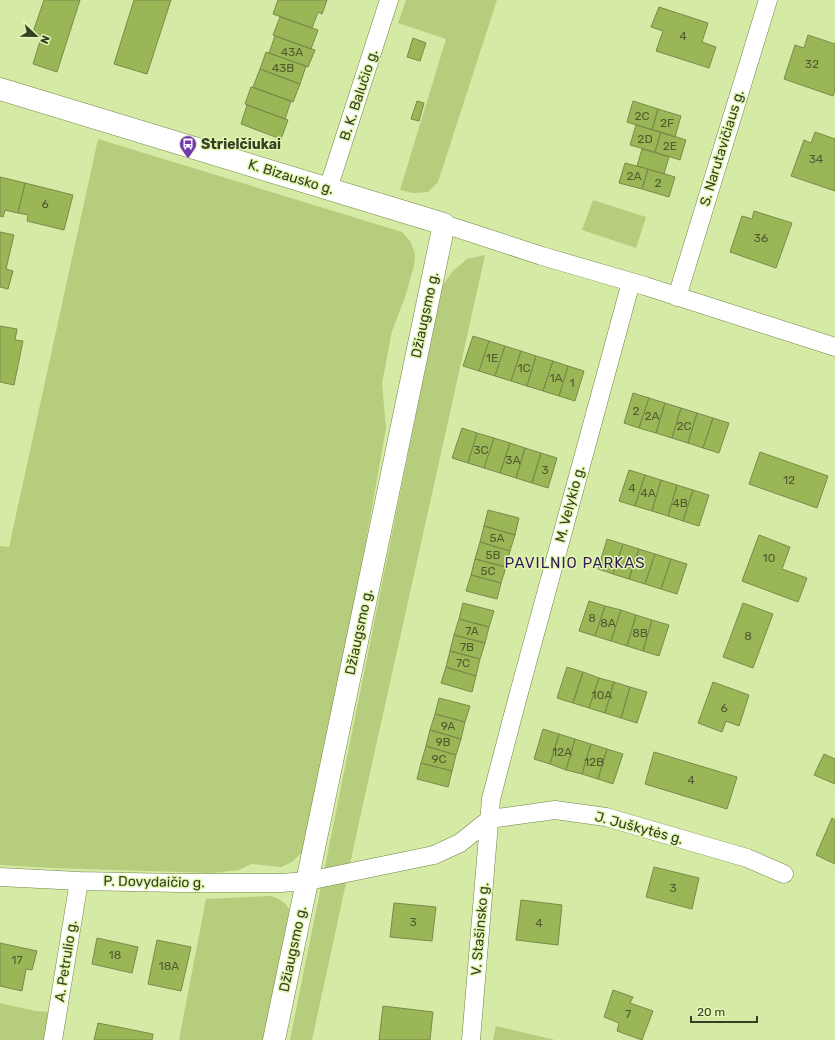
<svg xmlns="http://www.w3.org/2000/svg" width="835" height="1040" font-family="Rubik,sans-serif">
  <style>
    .green { fill: #b5cd7d }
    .building { fill: #9bb656; stroke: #788b4a }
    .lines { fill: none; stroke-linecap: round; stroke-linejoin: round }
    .street-casing { stroke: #728544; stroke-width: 19 }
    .secondary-casing { stroke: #728544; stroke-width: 23 }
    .street { stroke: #fff; stroke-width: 18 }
    .secondary { stroke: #fff; stroke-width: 22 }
    .labels { text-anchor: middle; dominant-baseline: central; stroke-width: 3; stroke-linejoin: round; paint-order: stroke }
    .number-label { font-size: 12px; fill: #4f5c30 }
    .street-label { font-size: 14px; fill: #363e23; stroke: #e1f7b2 }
    .poi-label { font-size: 14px; font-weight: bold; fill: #363e23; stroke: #e1f7b2; text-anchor: start }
    .neighbourhood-label { font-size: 15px; letter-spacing: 1px; fill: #351a53; stroke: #e1f7b2 }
  </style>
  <rect width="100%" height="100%" fill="#d4eaa5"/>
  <path class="green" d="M 406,0 L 497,0 L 438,182 L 428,192 L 413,193 L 400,190 L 446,39 L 398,23 Z
    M 98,139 L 402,232 L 410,241 L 415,253 L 414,266 L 405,297 L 392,331 L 382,383 L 386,428 L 360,575 L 302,852 L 292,862 L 281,867 L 251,864 L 239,870 L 211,873 L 52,868 L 0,865 L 0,546 L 9,547 Z
    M 593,200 L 646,217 L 636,248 L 582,230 Z
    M 485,255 L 365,795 L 312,1040 L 290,1040 L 442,286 L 453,271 L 467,259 Z
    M 271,896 C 280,899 285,902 290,910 L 263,1040 L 179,1040 L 206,899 Z
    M 0,1003 L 35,1011 L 50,1012 L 45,1040 L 0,1040 Z
    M 496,1026 L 555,1040 L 493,1040 Z"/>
  <path class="building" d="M 44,0 L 80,0 L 57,72 L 33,64 L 41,38 L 32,35 Z
    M 134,0 L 171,0 L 147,74 L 114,64 Z
    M 278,0 L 327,0 L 322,14 L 318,12 L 312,28 L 273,14 Z
    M 659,7 L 708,23 L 702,42 L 716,47 L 709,68 L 656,51 L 663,31 L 651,27 Z
    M 280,17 L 318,30 L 311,49 L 273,35 Z
    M 808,35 L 835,44 L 835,90 L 833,96 L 784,79 L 795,45 L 804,48 Z
    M 275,36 L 315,50 L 308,67 L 269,53 Z
    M 413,38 L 426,43 L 420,61 L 407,57 Z
    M 266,52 L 306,66 L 300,84 L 260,69 Z
    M 260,69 L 300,84 L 293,102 L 253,87 Z
    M 251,87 L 291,101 L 285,119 L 245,104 Z
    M 417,101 L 424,103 L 419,121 L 411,119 Z
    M 633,101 L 658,109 L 652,130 L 627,122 Z
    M 247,105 L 288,120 L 281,139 L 241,124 Z
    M 658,109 L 681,116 L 675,137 L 652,130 Z
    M 636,125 L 661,132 L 655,152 L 630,145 Z
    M 661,132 L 686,140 L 680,160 L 655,152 Z
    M 815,132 L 835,139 L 835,191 L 791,176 L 804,140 L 811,143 Z
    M 642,149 L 669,157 L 664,174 L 637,166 Z
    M 625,163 L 648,169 L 642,189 L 619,183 Z
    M 648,169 L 675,177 L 669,197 L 642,189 Z
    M 0,177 L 25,183 L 18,213 L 5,210 L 3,217 L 0,216 Z
    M 25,183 L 73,195 L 64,230 L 27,221 L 28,215 L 18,213 Z
    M 754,211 L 792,223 L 776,268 L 730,252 L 742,216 L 752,219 Z
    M 0,232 L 14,235 L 6,269 L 13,271 L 8,289 L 0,287 Z
    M 0,326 L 17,329 L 15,340 L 23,341 L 14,385 L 0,382 Z
    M 473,336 L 489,341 L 479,371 L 463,366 Z
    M 489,341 L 505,346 L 495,376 L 479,371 Z
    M 505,346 L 521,351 L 511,381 L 495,376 Z
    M 521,351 L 536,356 L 527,386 L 511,381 Z
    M 536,356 L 553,361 L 543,391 L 527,386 Z
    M 553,361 L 568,366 L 559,396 L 543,391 Z
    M 568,366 L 584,371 L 575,401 L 559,396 Z
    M 633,393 L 649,398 L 639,428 L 624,423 Z
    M 649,398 L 665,403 L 656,433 L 639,428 Z
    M 665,403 L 681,408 L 672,438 L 656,433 Z
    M 681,408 L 697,413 L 688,443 L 672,438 Z
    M 697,413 L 713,418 L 703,448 L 688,443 Z
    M 713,418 L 729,423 L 719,453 L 703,448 Z
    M 462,428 L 477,433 L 468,463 L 452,458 Z
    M 477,433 L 494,438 L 484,468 L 468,463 Z
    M 494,438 L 510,443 L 500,473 L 484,468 Z
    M 510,443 L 525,448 L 516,478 L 500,473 Z
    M 525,448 L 541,453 L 532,483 L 516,478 Z
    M 760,452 L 828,476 L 817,508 L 749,484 Z
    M 541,453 L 557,458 L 548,488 L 532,483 Z
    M 629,470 L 645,475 L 635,506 L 619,501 Z
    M 645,475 L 661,480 L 652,511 L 635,506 Z
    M 661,480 L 677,485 L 668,516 L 652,511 Z
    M 677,485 L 693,490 L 683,521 L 668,516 Z
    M 693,490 L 709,495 L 699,526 L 683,521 Z
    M 488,510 L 519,518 L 515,535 L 484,526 Z
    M 484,526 L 515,535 L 510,551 L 480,542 Z
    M 759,535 L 790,547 L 782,569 L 807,578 L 798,602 L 742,581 Z
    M 607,539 L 623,544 L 613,574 L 598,569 Z
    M 480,542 L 510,551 L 506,567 L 475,559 Z
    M 623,544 L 639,549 L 629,579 L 613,574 Z
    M 639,549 L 655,554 L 645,584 L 629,579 Z
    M 655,554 L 671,559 L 661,589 L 645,584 Z
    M 475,559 L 506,567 L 501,583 L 471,575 Z
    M 671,559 L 687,564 L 677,594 L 661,589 Z
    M 471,575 L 501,583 L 497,599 L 466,591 Z
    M 589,601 L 605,606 L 595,636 L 579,631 Z
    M 463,603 L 494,611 L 489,627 L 459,619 Z
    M 743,603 L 773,614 L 753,668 L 723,657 Z
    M 605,606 L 621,610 L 611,641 L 595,636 Z
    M 621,610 L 636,615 L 627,646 L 611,641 Z
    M 636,615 L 652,620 L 643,651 L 627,646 Z
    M 459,619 L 489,627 L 485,643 L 454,635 Z
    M 652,620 L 669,625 L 659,656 L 643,651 Z
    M 454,635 L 485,643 L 480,659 L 450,651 Z
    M 450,651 L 480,659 L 476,676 L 446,667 Z
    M 446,667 L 476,676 L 472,692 L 441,683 Z
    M 567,667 L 583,672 L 573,703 L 557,698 Z
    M 583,672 L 599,678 L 589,708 L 573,703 Z
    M 599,678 L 614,682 L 605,713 L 589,708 Z
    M 614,682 L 630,687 L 621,718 L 605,713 Z
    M 713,682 L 749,695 L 739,726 L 726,721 L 722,732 L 698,723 Z
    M 630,687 L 647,692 L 637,723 L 621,718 Z
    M 439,698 L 470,706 L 465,722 L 435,714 Z
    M 435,714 L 465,722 L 461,739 L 430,730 Z
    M 543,729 L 559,734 L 550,764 L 534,759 Z
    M 430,730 L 461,739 L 456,755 L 426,746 Z
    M 559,734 L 575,739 L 566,770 L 550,764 Z
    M 575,739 L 591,744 L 582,774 L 566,770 Z
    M 591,744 L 607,749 L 598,779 L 582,774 Z
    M 426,746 L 456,755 L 452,771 L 421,763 Z
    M 607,749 L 623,754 L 613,784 L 598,779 Z
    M 654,752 L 737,777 L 727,809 L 645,784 Z
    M 824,754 L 835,759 L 835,784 L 814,775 Z
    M 421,763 L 452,771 L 448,787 L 417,779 Z
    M 832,818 L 835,820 L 835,864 L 816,855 Z
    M 654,867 L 699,878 L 692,909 L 646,897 Z
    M 521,900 L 562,905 L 558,945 L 516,940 Z
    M 394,903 L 436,907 L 432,941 L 390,937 Z
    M 97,938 L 138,947 L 132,973 L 92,964 Z
    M 157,940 L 191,947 L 181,991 L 148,984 Z
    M 0,943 L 37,951 L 32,970 L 26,969 L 22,991 L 0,986 Z
    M 613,990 L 633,997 L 630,1003 L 653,1011 L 642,1040 L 617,1031 L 619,1023 L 604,1017 Z
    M 383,1006 L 433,1012 L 430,1040 L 379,1040 Z
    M 98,1023 L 153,1034 L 152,1040 L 94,1040 Z"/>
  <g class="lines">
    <g class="street-casing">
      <path id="street" d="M 328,189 L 389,0
        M 444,224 L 542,256 L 645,286 L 835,347
        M 677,297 L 768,0
        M 490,819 L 555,810 L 606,817 L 747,858 L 784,874
        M 0,877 L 79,881 L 179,883 L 281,883 L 308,881 L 434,855 L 460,843 L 490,819
        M 53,1040 L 79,881
        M 471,1040 L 491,799 L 517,700 L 631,282"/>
    </g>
    <g class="secondary-casing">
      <path id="secondary" d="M 0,89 L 444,224 L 274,1040"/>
    </g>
    <use href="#street" class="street"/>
    <use href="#secondary" class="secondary"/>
  </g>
  <defs>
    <g id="bus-pin" transform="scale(0.9)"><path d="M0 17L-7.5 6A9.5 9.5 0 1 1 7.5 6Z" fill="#7239af" stroke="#e1f7b2"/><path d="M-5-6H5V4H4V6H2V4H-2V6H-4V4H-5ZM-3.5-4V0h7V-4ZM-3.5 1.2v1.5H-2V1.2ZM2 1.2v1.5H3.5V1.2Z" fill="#fff"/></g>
  </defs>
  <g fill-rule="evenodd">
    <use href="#bus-pin" x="188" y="144"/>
  </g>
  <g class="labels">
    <g class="number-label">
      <text x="683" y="36">4</text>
      <text x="292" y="52">43A</text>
      <text x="812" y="64">32</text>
      <text x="283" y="68">43B</text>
      <text x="642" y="116">2C</text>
      <text x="667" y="123">2F</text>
      <text x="645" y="139">2D</text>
      <text x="670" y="146">2E</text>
      <text x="816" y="159">34</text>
      <text x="634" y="176">2A</text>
      <text x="658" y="183">2</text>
      <text x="45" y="204">6</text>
      <text x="761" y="238">36</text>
      <text x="492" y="358">1E</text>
      <text x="524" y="368">1C</text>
      <text x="556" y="378">1A</text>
      <text x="572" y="383">1</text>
      <text x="636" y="411">2</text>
      <text x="652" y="416">2A</text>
      <text x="684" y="426">2C</text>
      <text x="481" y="450">3C</text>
      <text x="513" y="460">3A</text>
      <text x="545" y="470">3</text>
      <text x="789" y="480">12</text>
      <text x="632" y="488">4</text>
      <text x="648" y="493">4A</text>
      <text x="680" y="503">4B</text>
      <text x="497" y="538">5A</text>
      <text x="493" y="555">5B</text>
      <text x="769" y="558">10</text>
      <text x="488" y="571">5C</text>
      <text x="592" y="618">8</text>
      <text x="608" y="623">8A</text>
      <text x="472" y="631">7A</text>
      <text x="640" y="633">8B</text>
      <text x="748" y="636">8</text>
      <text x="467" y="647">7B</text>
      <text x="463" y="663">7C</text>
      <text x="602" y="695">10A</text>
      <text x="724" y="708">6</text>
      <text x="448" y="726">9A</text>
      <text x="443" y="742">9B</text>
      <text x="562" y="752">12A</text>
      <text x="439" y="759">9C</text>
      <text x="594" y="762">12B</text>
      <text x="691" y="780">4</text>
      <text x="673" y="888">3</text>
      <text x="413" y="922">3</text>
      <text x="539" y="923">4</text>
      <text x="115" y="955">18</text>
      <text x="17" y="960">17</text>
      <text x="169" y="966">18A</text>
      <text x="628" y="1014">7</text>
    </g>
    <g class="street-label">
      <text transform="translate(359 95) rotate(-72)">B. K. Balučio g.</text>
      <text transform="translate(722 148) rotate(-73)">S. Narutavičiaus g.</text>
      <text transform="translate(291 177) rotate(17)">K. Bizausko g.</text>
      <text transform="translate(425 315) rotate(-78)">Džiaugsmo g.</text>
      <text transform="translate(570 504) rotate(-75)">M. Velykio g.</text>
      <text transform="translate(359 632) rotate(-78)">Džiaugsmo g.</text>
      <text transform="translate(639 828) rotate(15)">J. Juškytės g.</text>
      <text transform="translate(154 882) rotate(1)">P. Dovydaičio g.</text>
      <text transform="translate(480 929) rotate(-85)">V. Stašinsko g.</text>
      <text transform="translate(293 949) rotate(-78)">Džiaugsmo g.</text>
      <text transform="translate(66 961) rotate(-81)">A. Petrulio g.</text>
    </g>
    <g class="poi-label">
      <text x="201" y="144">Strielčiukai</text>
    </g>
    <g class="neighbourhood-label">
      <text x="575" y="563">PAVILNIO PARKAS</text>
    </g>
  </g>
  <g transform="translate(36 36) rotate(112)" stroke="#e1f7b2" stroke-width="3" paint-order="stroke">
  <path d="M0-3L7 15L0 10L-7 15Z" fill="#363e23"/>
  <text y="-6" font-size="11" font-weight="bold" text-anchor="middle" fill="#363e23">N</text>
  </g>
  <path d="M691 1016v6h66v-6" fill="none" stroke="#363e23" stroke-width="2"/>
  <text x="697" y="1016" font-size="12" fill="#363e23" stroke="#e1f7b2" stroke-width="3" paint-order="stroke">20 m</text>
</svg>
